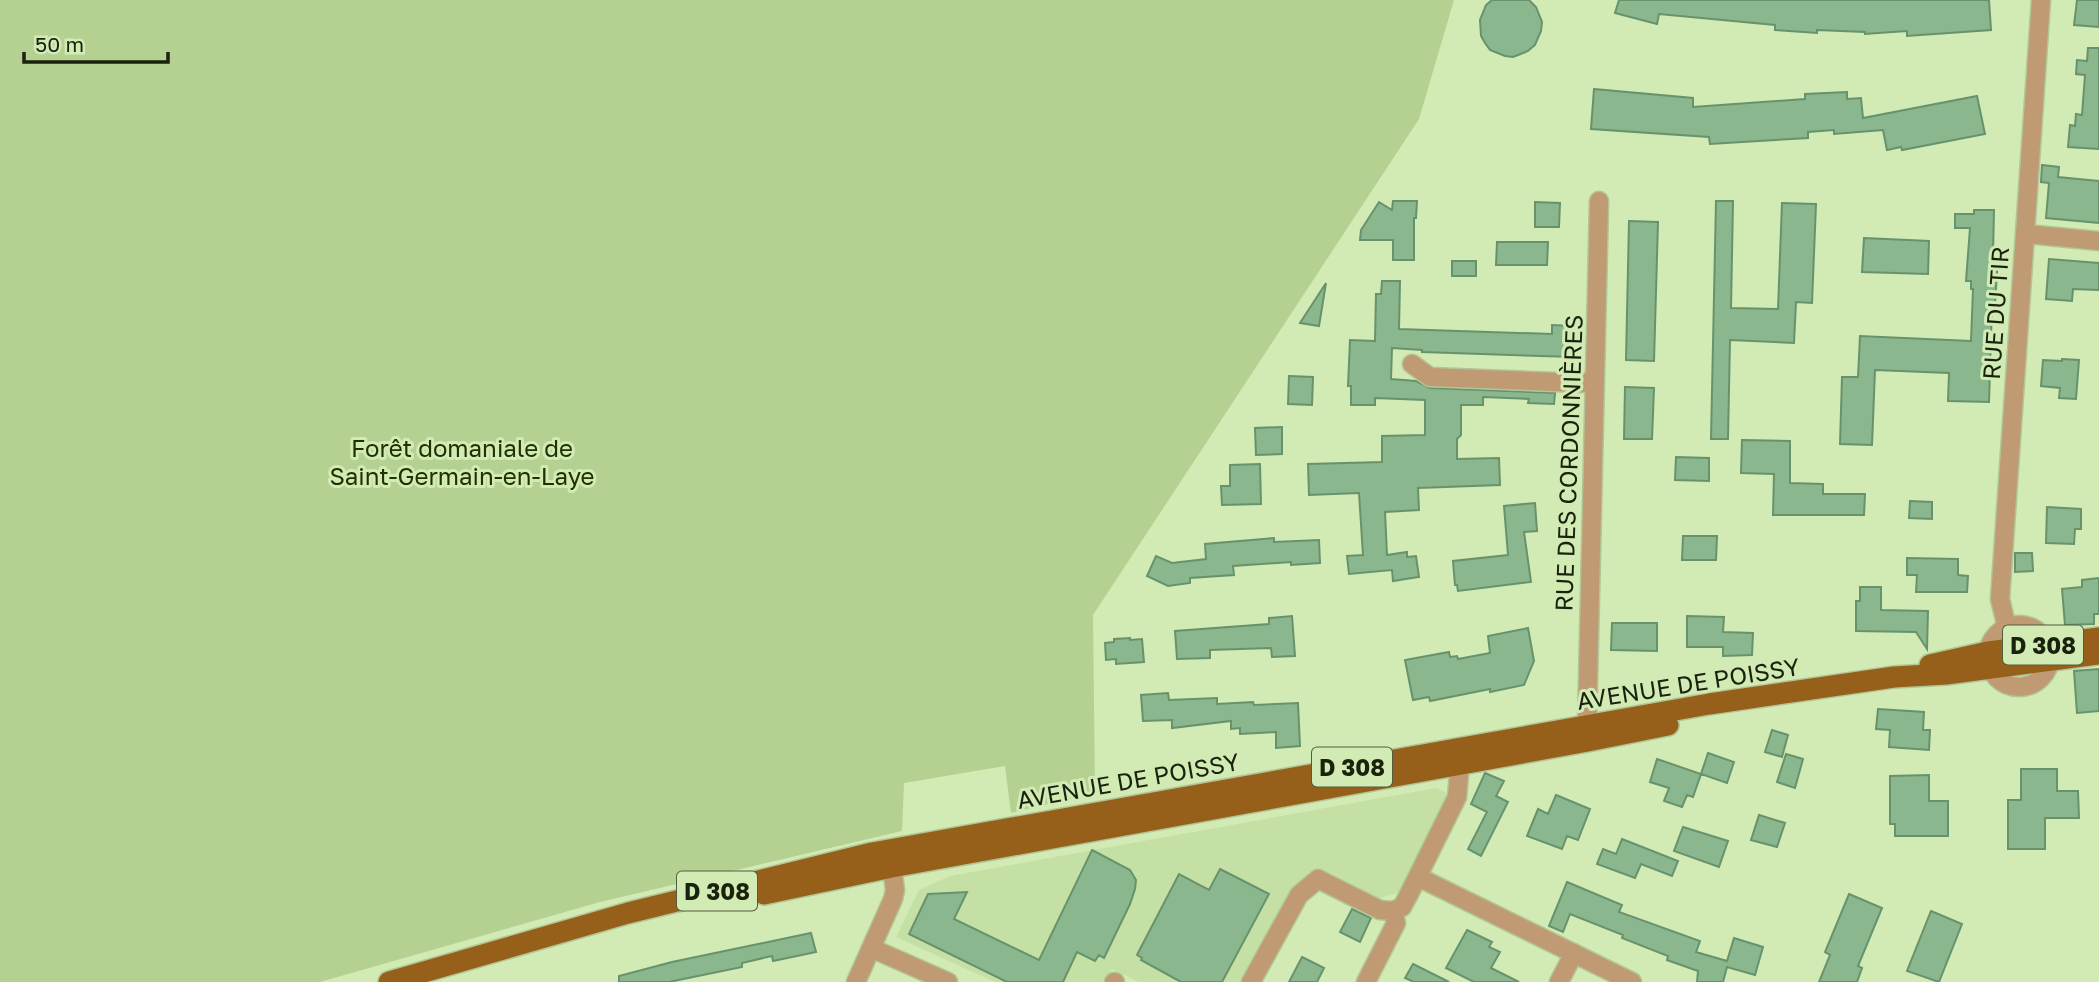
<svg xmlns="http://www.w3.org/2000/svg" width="2099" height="982" font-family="'Golos Text',sans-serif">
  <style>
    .built { fill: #c5e0a4 }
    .green { fill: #b5d191 }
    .building { fill: #8ab78e; stroke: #67936c; stroke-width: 2 }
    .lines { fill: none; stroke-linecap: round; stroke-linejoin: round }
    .minor-casing { stroke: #b1c696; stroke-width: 21 }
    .primary-casing { stroke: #b1c696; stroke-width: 24 }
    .minor { stroke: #c09a72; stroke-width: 18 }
    .primary { stroke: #97601a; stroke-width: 21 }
    .labels { text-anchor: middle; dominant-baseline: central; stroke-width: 6; stroke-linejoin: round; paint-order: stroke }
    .shield { fill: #d2eab4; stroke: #505e3f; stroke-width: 2 }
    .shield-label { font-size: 23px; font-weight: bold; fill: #19220d }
    .street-label { font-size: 24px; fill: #19220d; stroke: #d2eab4 }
    .park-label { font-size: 24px; fill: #203100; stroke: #d2eab4 }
  </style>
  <rect width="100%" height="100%" fill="#d2eab4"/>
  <path class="built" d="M 1436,788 L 1449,794 L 1401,892 L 1379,898 L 1331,873 L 1315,871 L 1300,880 L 1243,982 L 1139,982 L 1112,969 L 1105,982 L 995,982 L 896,937 L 919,890 L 950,876 Z"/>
  <path class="green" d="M 0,0 L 1454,0 L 1419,119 L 1093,615 L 1095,793 L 1011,813 L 1005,766 L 904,783 L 902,831 L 600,902 L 320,982 L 0,982 Z"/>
  <path class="building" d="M 1492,0 L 1529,0 L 1536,7 L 1542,22 L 1541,31 L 1535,45 L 1528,51 L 1513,57 L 1505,56 L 1490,50 L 1485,43 L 1481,36 L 1480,20 L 1486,5 Z
    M 1619,0 L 1989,0 L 1991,30 L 1907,36 L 1907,31 L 1865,34 L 1865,32 L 1817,30 L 1817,33 L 1775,30 L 1775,25 L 1659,14 L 1657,24 L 1615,13 Z
    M 2077,0 L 2099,0 L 2099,27 L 2074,25 Z
    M 2088,48 L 2099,48 L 2099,149 L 2068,147 L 2070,125 L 2075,126 L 2076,114 L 2082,115 L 2085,75 L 2076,74 L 2077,60 L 2087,61 Z
    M 1594,89 L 1693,98 L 1693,107 L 1805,99 L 1805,94 L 1847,92 L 1847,99 L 1861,98 L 1863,118 L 1977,96 L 1985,134 L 1902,150 L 1901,147 L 1887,150 L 1883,130 L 1834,134 L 1834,130 L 1808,132 L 1808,138 L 1710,144 L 1709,137 L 1591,129 Z
    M 2042,165 L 2059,167 L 2058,177 L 2099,181 L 2099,223 L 2046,218 L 2049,183 L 2041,182 Z
    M 1393,201 L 1417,201 L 1416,218 L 1414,218 L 1414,260 L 1393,260 L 1393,240 L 1360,240 L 1361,230 L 1379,202 L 1392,210 Z
    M 1716,201 L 1733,201 L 1731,308 L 1778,309 L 1782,203 L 1816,204 L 1812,303 L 1796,302 L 1794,343 L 1730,340 L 1728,439 L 1711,439 Z
    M 1535,202 L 1560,203 L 1559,227 L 1535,227 Z
    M 1974,210 L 1994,210 L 1993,255 L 1998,256 L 1995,305 L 1992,305 L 1989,402 L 1948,401 L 1949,373 L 1875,370 L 1872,445 L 1840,444 L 1842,377 L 1858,377 L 1860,336 L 1971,341 L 1973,289 L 1971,289 L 1971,281 L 1966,281 L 1970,228 L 1955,228 L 1955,214 L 1974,214 Z
    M 1629,221 L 1658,222 L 1654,361 L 1626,360 Z
    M 1864,238 L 1929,241 L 1928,274 L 1862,272 Z
    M 1497,242 L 1548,242 L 1547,265 L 1496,265 Z
    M 2049,259 L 2099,263 L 2099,290 L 2073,289 L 2072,301 L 2046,299 Z
    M 1452,261 L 1476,261 L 1476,276 L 1452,276 Z
    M 1382,281 L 1400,281 L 1399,329 L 1552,334 L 1552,325 L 1574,326 L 1573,357 L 1422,352 L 1422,350 L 1392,348 L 1391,379 L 1416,381 L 1430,388 L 1555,393 L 1554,404 L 1528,403 L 1529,399 L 1483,397 L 1483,405 L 1461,405 L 1461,435 L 1457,439 L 1457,459 L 1499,458 L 1500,485 L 1418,488 L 1419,510 L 1385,512 L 1387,555 L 1407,552 L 1407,557 L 1416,556 L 1419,577 L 1393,581 L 1392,570 L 1349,574 L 1347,556 L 1363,555 L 1359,493 L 1309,495 L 1308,464 L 1382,462 L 1382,436 L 1425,435 L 1425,400 L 1375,398 L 1375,405 L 1351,405 L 1351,386 L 1348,386 L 1350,340 L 1375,341 L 1376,294 L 1381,294 Z
    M 1326,283 L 1319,326 L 1300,323 Z
    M 2062,359 L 2079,360 L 2076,399 L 2059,398 L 2060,388 L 2041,386 L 2043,360 L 2062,361 Z
    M 1289,376 L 1313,377 L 1312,405 L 1288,404 Z
    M 1625,387 L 1654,388 L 1652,439 L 1624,439 Z
    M 1282,427 L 1282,454 L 1256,455 L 1255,428 Z
    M 1742,440 L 1790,441 L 1790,483 L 1823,484 L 1823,494 L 1865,494 L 1864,515 L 1773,515 L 1774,474 L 1741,473 Z
    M 1676,457 L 1709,458 L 1709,481 L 1675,480 Z
    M 1260,464 L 1261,504 L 1222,505 L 1221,486 L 1230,486 L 1230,465 Z
    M 1910,501 L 1932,502 L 1932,519 L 1909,518 Z
    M 1535,503 L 1537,531 L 1524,532 L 1531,582 L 1458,591 L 1457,585 L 1455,585 L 1453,561 L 1508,555 L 1504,506 Z
    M 2047,507 L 2081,509 L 2081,529 L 2075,529 L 2074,544 L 2046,543 Z
    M 1683,536 L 1717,536 L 1716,560 L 1682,560 Z
    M 1274,538 L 1274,542 L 1319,540 L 1320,563 L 1291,565 L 1291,562 L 1233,566 L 1234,575 L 1190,578 L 1190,583 L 1168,586 L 1147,576 L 1156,556 L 1172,563 L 1206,559 L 1205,544 Z
    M 2015,553 L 2032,553 L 2033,571 L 2015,572 Z
    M 1907,558 L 1958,559 L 1958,575 L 1968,576 L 1967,592 L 1916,592 L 1917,575 L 1907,575 Z
    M 2099,578 L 2099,614 L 2094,614 L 2094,624 L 2065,625 L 2062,589 L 2082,587 L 2082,580 Z
    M 1860,587 L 1881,587 L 1881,610 L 1928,611 L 1927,649 L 1916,632 L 1856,631 L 1856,601 L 1860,601 Z
    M 1292,616 L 1295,656 L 1272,657 L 1271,648 L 1210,650 L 1210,658 L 1177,659 L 1175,631 L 1269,624 L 1269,618 Z
    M 1687,616 L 1724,617 L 1723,632 L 1753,633 L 1752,655 L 1723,656 L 1723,647 L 1687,647 Z
    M 1612,623 L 1657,623 L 1657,651 L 1611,650 Z
    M 1528,628 L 1534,661 L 1524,685 L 1490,692 L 1490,689 L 1430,701 L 1429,697 L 1413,700 L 1405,660 L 1449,652 L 1450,657 L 1457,656 L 1458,659 L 1490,653 L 1488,636 Z
    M 1130,638 L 1130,640 L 1142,639 L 1144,662 L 1116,664 L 1116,659 L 1106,660 L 1105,643 L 1114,642 L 1114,639 Z
    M 2099,669 L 2099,711 L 2077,713 L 2074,671 Z
    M 1168,693 L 1169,700 L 1217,698 L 1217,704 L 1253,702 L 1254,705 L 1298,703 L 1300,746 L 1276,748 L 1276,732 L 1240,734 L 1240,728 L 1231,729 L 1231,721 L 1172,728 L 1172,720 L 1143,721 L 1141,695 Z
    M 1878,709 L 1924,712 L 1923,730 L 1930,730 L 1929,750 L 1889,747 L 1890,730 L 1876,729 Z
    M 1772,730 L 1788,735 L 1782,757 L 1765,752 Z
    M 1708,753 L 1734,762 L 1727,783 L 1701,774 Z
    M 1786,754 L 1803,759 L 1795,788 L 1777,782 Z
    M 1657,759 L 1701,774 L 1693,797 L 1687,795 L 1682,807 L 1664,801 L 1669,788 L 1650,782 Z
    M 2021,769 L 2057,769 L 2057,791 L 2078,791 L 2079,818 L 2045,818 L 2045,849 L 2008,849 L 2008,800 L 2021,800 Z
    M 1485,773 L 1504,781 L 1496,796 L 1508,802 L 1481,856 L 1468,849 L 1487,812 L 1471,804 Z
    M 1929,775 L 1929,801 L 1948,801 L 1948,836 L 1895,836 L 1895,824 L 1890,824 L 1890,776 Z
    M 1556,795 L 1590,809 L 1578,840 L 1567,836 L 1562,849 L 1527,836 L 1538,809 L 1548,814 Z
    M 1759,815 L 1785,823 L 1777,847 L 1751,840 Z
    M 1683,827 L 1728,841 L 1719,867 L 1674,851 Z
    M 1622,839 L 1678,861 L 1672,876 L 1641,864 L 1635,878 L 1597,864 L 1603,849 L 1616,854 Z
    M 1092,850 L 1130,870 L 1136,880 L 1135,889 L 1130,904 L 1104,958 L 1099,955 L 1095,961 L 1077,952 L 1063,982 L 1007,982 L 909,934 L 928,894 L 967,892 L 954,919 L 1039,960 Z
    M 1220,869 L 1269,894 L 1222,982 L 1181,982 L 1141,960 L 1142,958 L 1137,955 L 1179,874 L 1209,890 Z
    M 1567,882 L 1622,905 L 1619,912 L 1700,941 L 1696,952 L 1727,961 L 1734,938 L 1763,947 L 1755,975 L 1727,967 L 1723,982 L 1697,982 L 1698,971 L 1667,960 L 1668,956 L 1622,938 L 1623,935 L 1570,914 L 1563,932 L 1549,926 Z
    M 1849,894 L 1882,908 L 1858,966 L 1862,968 L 1857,982 L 1819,982 L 1830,955 L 1825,952 Z
    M 1352,909 L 1371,918 L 1360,942 L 1340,932 Z
    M 1931,911 L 1962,924 L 1939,982 L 1907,971 Z
    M 1467,930 L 1492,942 L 1489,947 L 1500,952 L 1491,968 L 1519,982 L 1474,982 L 1446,968 Z
    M 811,933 L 816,952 L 773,961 L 772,956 L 742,963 L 742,967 L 669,982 L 619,982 L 619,976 L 672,962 Z
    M 1302,957 L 1324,968 L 1317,982 L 1289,982 Z
    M 1413,964 L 1449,982 L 1414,982 L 1405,978 Z"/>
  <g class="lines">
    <g class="minor-casing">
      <path id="minor" d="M 2026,234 L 2099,241
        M 1412,364 L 1430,377 L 1580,383 L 1595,381
        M1988 656a31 31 0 1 1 62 0a31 31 0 1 1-62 0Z
        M 2007,628 L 2000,599 L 2041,0
        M 1587,725 L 1599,201
        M 1418,877 L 1632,982
        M 1393,911 L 1402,907 L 1408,896 L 1457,797 L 1460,763
        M 871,948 L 948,982
        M 856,982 L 893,899 L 895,890 L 892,867
        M 1114,982 L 1115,982
        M 1251,982 L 1299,895 L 1318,879 L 1380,910 L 1393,911
        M 1366,982 L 1396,923 L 1393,911
        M 1559,982 L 1574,953"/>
    </g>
    <g class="primary-casing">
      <path id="primary" d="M 1930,665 L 1988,652 L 2099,638
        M 764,894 L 892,867 L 1588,741 L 1668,725
        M 389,982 L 628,913 L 872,853 L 1709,704 L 1894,677 L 1946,674 L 2099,654"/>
    </g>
    <use href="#minor" class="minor"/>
    <use href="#primary" class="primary"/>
  </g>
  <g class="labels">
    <g class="shield">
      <rect x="2003" y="625.5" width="80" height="39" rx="5"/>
      <rect x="1312" y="747.5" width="80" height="39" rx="5"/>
      <rect x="677" y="871.5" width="80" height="39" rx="5"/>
    </g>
    <g class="shield-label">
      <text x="2043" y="645">D 308</text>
      <text x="1352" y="767">D 308</text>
      <text x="717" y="891">D 308</text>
    </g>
    <g class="street-label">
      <text transform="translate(1995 313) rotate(-86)">RUE DU TIR</text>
      <text transform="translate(1568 463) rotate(-88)">RUE DES CORDONNIÈRES</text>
      <text transform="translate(1688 683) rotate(-9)">AVENUE DE POISSY</text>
      <text transform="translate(1128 780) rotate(-10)">AVENUE DE POISSY</text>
    </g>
    <g class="park-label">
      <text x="462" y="447">Forêt domaniale de<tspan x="462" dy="28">Saint-Germain-en-Laye</tspan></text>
    </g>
  </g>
  <path d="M24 52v10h144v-10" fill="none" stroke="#19220d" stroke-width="3.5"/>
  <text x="35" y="52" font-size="21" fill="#19220d" stroke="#d2eab4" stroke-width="5" paint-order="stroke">50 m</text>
</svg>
